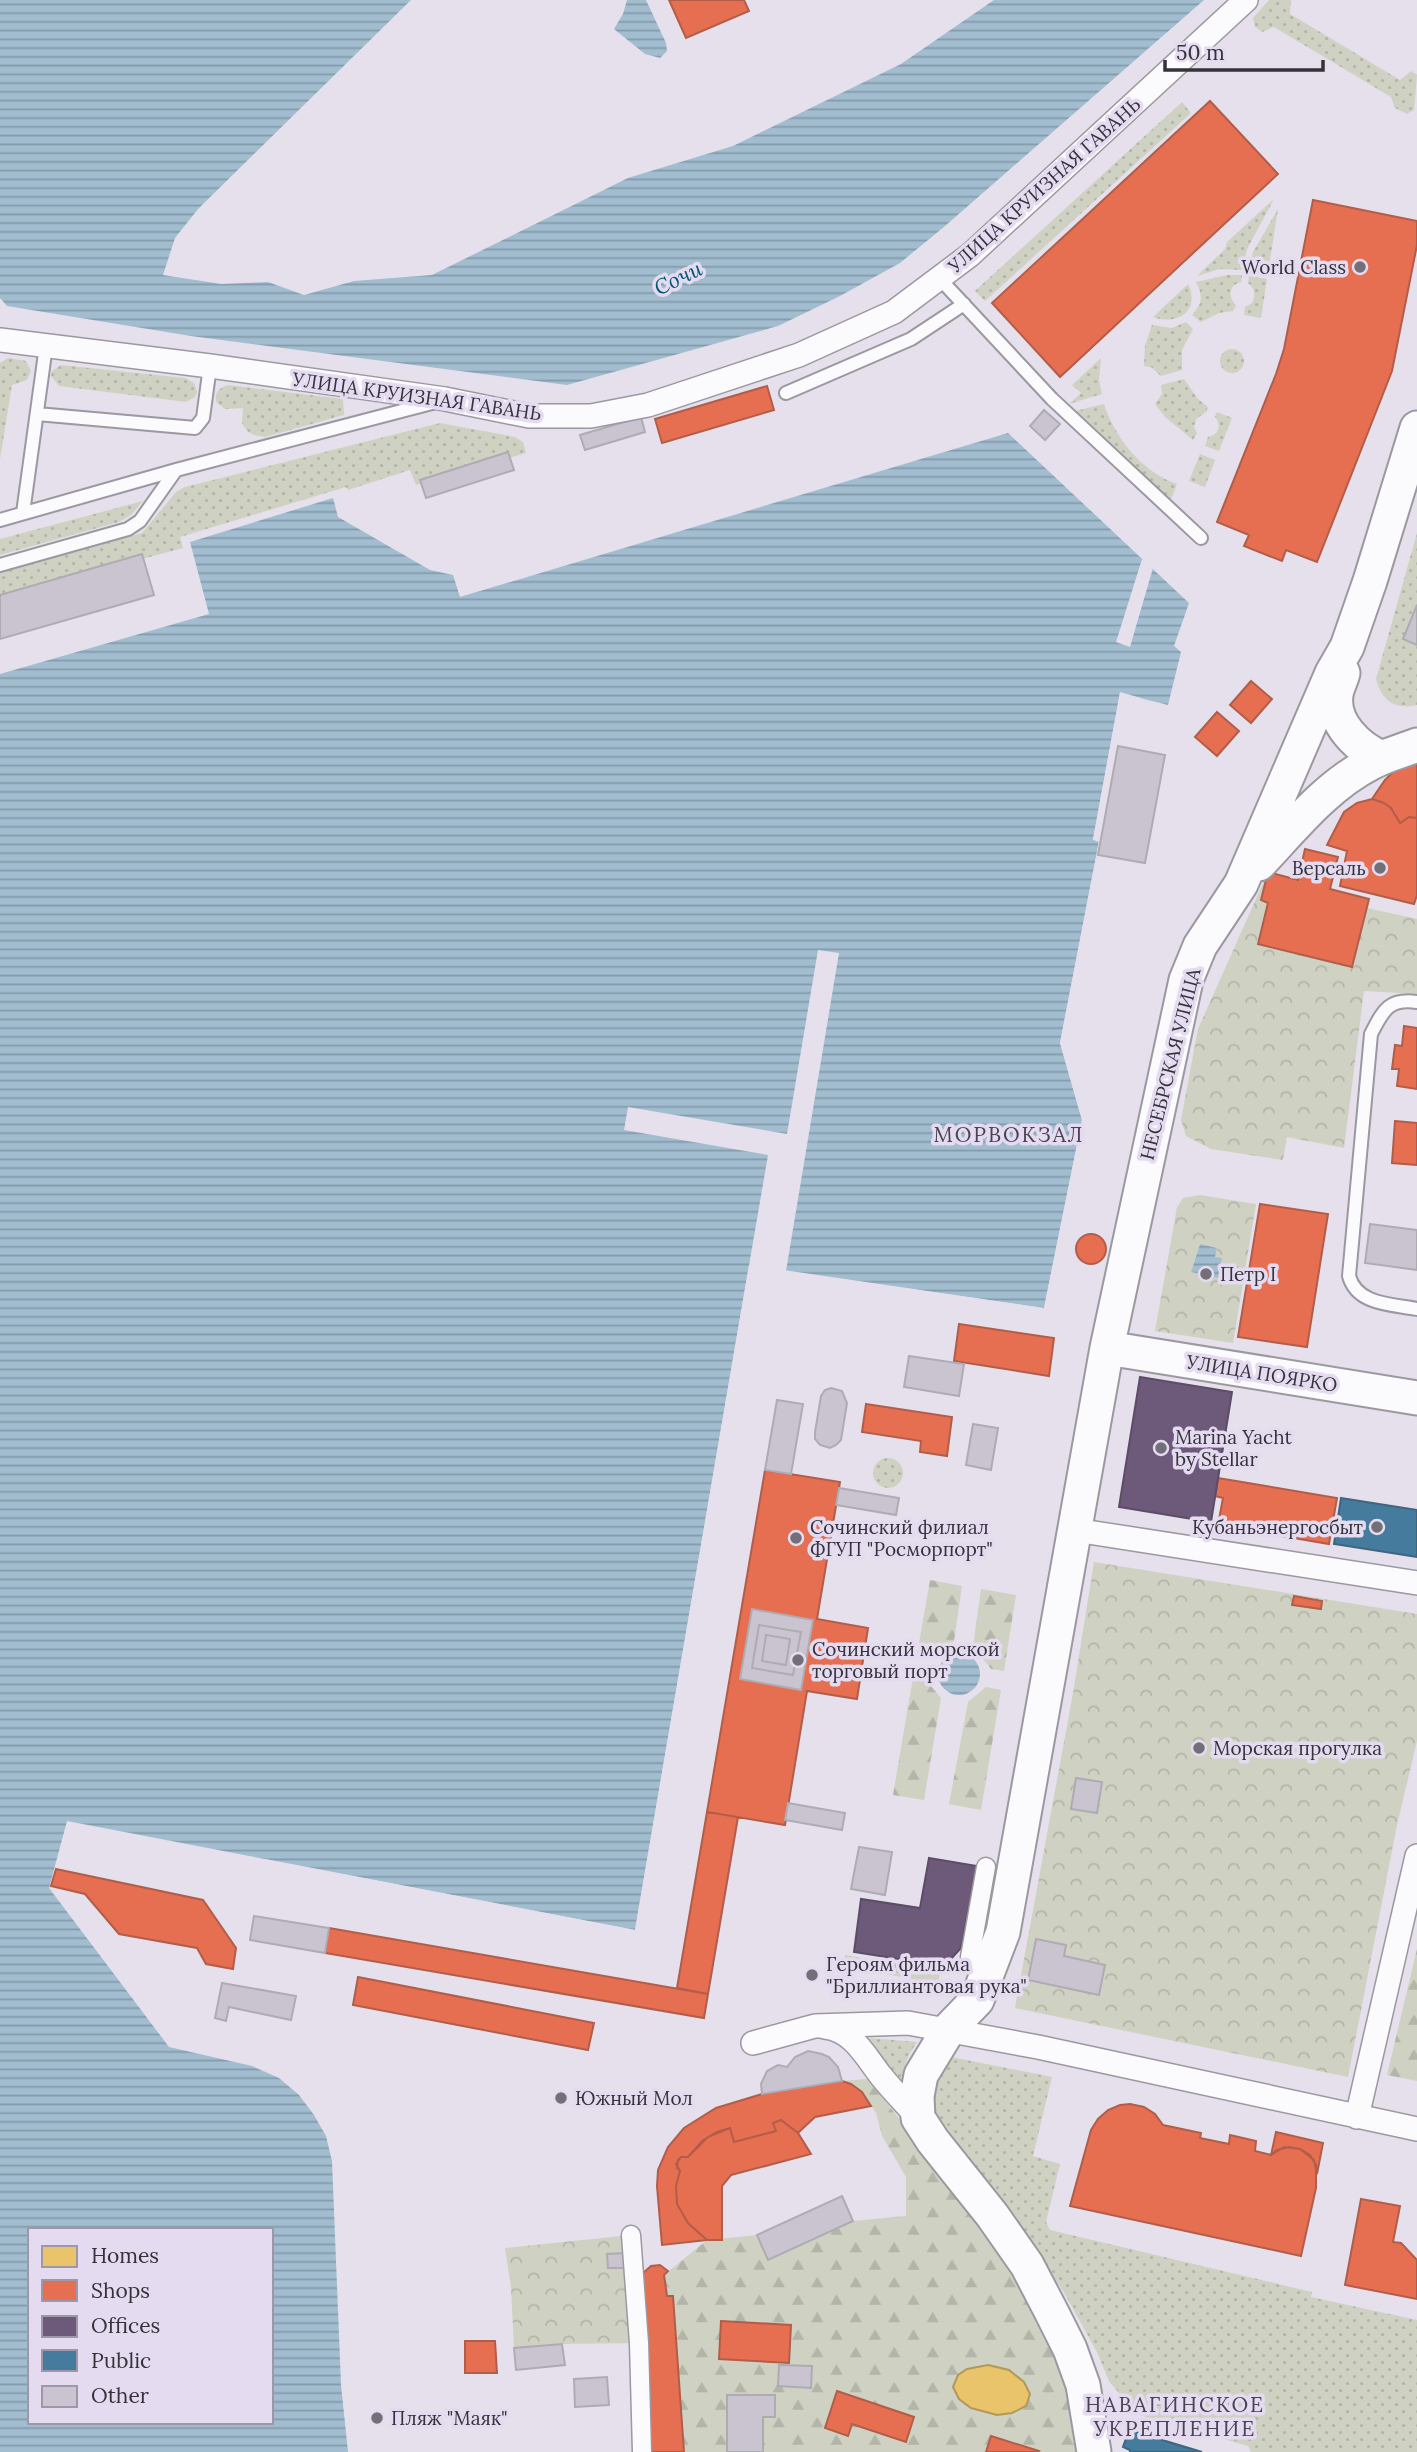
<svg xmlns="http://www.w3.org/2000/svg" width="1417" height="2452" font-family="Lora,serif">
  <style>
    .grass { fill: url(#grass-dots) }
    .forest { fill: url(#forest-firs) }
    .park { fill: url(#park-crowns); fill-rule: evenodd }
    .water { fill: url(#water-rules); fill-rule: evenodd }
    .pier { fill: #e5e0eb }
    .homes { fill: #e9c46a; stroke: #b3985c; stroke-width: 2 }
    .shops { fill: #e76f51; stroke: #b25d4a; stroke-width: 2 }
    .offices { fill: #6d597a; stroke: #5c4d67; stroke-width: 2 }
    .public { fill: #457b9d; stroke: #40657f; stroke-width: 2 }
    .building { fill: #cac4d1; stroke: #afabb3; stroke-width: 2 }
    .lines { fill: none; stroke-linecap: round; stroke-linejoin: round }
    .service-casing { stroke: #9b98a0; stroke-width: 16 }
    .pedestrian-casing { stroke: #9b98a0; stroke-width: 21 }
    .minor-casing { stroke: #9b98a0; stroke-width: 26 }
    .secondary-casing { stroke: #9b98a0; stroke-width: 37 }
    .service { stroke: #fbfafc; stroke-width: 12 }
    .pedestrian { stroke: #fbfafc; stroke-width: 18 }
    .minor { stroke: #fbfafc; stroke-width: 23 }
    .secondary { stroke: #fbfafc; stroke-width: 33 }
    .poi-dot { fill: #736f78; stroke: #e4dbf0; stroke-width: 2.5 }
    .labels { text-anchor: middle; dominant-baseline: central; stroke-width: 7; stroke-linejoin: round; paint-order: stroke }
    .street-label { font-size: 19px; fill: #35323a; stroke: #e4dbf0 }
    .poi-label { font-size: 19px; fill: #35323a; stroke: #e4dbf0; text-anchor: start }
    .water-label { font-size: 21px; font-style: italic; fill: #005673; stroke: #e4dbf0 }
    .neighbourhood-label { font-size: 21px; letter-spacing: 2px; fill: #4a4354; stroke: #e4dbf0 }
  </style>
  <defs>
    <pattern id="grass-dots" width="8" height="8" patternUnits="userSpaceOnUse" patternTransform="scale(1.75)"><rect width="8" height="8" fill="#cfd2c2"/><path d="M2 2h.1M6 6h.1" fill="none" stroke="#b2b5a7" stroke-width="1.8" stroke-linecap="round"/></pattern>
    <pattern id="forest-firs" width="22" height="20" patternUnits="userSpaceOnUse" patternTransform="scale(1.75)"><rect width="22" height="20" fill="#cfd2c2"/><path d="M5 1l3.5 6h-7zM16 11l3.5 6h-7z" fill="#b2b5a7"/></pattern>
    <pattern id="park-crowns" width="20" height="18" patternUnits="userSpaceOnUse" patternTransform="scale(1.75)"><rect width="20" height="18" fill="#cfd2c2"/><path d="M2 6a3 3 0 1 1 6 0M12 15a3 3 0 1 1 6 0" fill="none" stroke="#b2b5a7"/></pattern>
    <pattern id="water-rules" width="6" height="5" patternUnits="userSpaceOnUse" patternTransform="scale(1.75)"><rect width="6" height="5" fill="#a1bdcf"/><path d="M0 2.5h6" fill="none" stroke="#849aa9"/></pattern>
  </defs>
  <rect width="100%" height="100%" fill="#e5e0eb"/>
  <path class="grass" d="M 1269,0 L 1291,0 L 1290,14 L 1400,80 L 1411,71 L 1417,75 L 1414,110 L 1407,114 L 1395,108 L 1391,97 L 1274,27 L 1262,32 L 1255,27 L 1253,18 Z
    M 1182,102 L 1191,113 L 985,301 L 975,291 Z
    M 1274,199 L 1247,249 L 1242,270 L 1220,269 L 1197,276 L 1225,249 L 1227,242 Z
    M 1278,209 L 1268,273 L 1250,271 L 1253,252 Z
    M 1227,275 L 1242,275 L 1241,282 C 1229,285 1227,297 1236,305 L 1233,311 L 1219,313 L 1201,322 L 1192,315 C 1203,303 1203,295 1196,282 Z
    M 1249,276 L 1267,279 L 1261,318 L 1244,315 L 1245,307 L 1252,303 C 1256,295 1255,288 1248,283 Z
    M 1188,284 C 1201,311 1177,326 1153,317 Z
    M 1186,322 L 1193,329 L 1182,350 L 1182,370 L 1161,376 L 1151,367 L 1144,366 L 1145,346 L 1152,325 L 1172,328 Z
    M1220 361a12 12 0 1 1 24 0a12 12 0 1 1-24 0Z
    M 8,358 L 26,361 L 31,371 L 27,380 L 12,385 L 0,459 L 0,363 Z
    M 1101,358 L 1099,380 L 1102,394 L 1069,404 L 1081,393 L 1072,385 Z
    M 61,365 L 185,378 L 194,383 L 197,392 L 195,397 L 186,402 L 59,386 L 51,376 L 52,371 Z
    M 1184,379 L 1198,399 L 1208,407 L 1206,412 L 1196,419 L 1194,427 L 1197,433 L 1193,440 L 1165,417 L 1155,404 L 1162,394 L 1161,385 Z
    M 228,385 L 343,399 L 344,415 L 265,437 C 253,436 247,433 242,423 L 243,408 L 225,409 L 217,403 C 213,393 219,388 228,385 Z
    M 1104,404 C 1115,438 1142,472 1177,484 L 1170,502 L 1071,412 Z
    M 1217,412 L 1232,418 L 1219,451 L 1205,446 L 1208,437 C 1219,435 1222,425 1215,417 Z
    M 440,423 L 515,437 L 523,442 L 526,453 L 416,485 L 410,470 L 348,490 L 346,487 L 180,537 L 183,548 L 0,597 L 0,573 L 142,533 L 176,492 L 185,487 Z
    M 1200,454 L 1215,460 L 1205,487 L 1189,481 Z
    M 143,501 L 131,515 L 119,522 L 0,555 L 0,539 Z
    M 1417,533 L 1417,705 C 1395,710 1382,701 1376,679 Z
    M873 1473a15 15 0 1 1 30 0a15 15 0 1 1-30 0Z
    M 869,2038 L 917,2042 C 906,2058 903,2068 903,2087 Z
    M 946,2056 L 1052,2077 L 1033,2156 L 1060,2164 L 1046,2222 L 1050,2230 L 1312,2292 L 1311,2297 L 1417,2320 L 1417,2452 L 1251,2452 L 1248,2446 L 1136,2414 L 1109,2381 L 1097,2352 L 1066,2296 L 1020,2224 L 996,2196 L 936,2113 C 931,2090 936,2076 946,2056 Z"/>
  <path class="forest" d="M 930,1580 L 962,1586 L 954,1641 L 931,1657 L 917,1655 Z
    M 981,1589 L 1016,1595 L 1004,1671 L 991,1669 L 973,1646 Z
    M 913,1677 L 925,1679 L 941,1698 L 924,1800 L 893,1795 Z
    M 986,1687 L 1001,1690 L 981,1810 L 949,1804 L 968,1702 Z
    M 1417,1949 L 1417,2081 L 1387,2075 Z
    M 845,1955 L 940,1971 L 938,1984 L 843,1966 Z
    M 867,2079 L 987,2226 L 1045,2328 L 1075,2417 L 1080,2452 L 684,2452 L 673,2297 L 667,2296 L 664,2275 L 707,2240 L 757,2235 L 768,2260 L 853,2221 L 906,2216 L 906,2177 L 882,2136 L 876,2113 L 862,2092 L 851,2084 L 842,2081 Z"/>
  <path class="park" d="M 1268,872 L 1261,900 L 1268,903 L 1258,944 L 1351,967 L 1367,908 L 1417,919 L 1417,994 L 1364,991 L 1344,1148 L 1287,1137 L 1283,1160 L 1211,1149 L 1186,1136 L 1181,1120 L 1198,1029 Z
    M 1200,1195 L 1256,1204 L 1233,1343 L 1155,1331 L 1177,1207 L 1183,1198 ZM 1200,1244 L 1217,1248 L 1215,1257 L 1222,1259 L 1218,1278 L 1191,1272 Z
    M 1094,1562 L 1417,1614 L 1417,1741 L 1397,1825 L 1348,2077 L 1015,2008 L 1073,1693 Z
    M 631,2235 L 639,2343 L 563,2344 L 514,2348 L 511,2288 L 505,2248 Z"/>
  <path class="water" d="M 0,0 L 411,0 L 198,209 L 175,238 L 163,275 L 221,284 L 268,282 L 304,295 L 354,281 L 432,275 L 628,178 L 733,146 L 901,64 L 994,0 L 1204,0 L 945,226 L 900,263 L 840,296 L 778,326 L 567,385 L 191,336 L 7,306 L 0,298 Z
    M 627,0 L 646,0 L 666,43 L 667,51 L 660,58 L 645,54 L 614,29 L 623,14 Z
    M 1008,433 L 1189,603 L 1174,646 L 1181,652 L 1168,705 L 1120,693 L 1093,839 L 1099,841 L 1060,1043 L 1082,1120 L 1044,1308 L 749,1265 L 635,1930 L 67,1821 L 49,1888 L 169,2047 L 252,2066 L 279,2078 L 299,2095 L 314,2115 L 326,2136 L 332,2161 L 341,2385 L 348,2452 L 0,2452 L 0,674 L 209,614 L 190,542 L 333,498 L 338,517 L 430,570 L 453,575 L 460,597 ZM 30,2230 L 271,2230 L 271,2422 L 30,2422 Z
    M 1200,1244 L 1217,1248 L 1215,1257 L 1222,1258 L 1218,1278 L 1191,1272 Z
    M938 1674a21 21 0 1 1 42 0a21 21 0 1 1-42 0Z"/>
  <path class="pier" d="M 1142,559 L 1153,568 L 1130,647 L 1116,642 Z
    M 1120,692 L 1141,698 L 1141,701 L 1123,697 L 1097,837 L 1101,839 L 1102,842 L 1064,1043 L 1085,1121 L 1047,1310 L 1043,1312 L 752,1269 L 638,1932 L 635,1934 L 264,1862 L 265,1859 L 635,1930 L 768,1155 L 624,1130 L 628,1107 L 787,1134 L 818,950 L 839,953 L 786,1271 L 1044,1308 L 1082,1120 L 1060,1043 L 1099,842 L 1093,840 Z"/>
  <path class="homes" d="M 988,2365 L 1009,2370 L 1024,2382 L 1030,2394 L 1026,2406 L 1012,2413 L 997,2415 L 971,2408 L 959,2399 L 953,2387 L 958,2375 L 967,2369 Z"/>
  <path class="shops" d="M 669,0 L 744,0 L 749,11 L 686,38 Z
    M 1210,101 L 1278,174 L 1060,377 L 992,303 Z
    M 1313,200 L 1417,221 L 1417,245 L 1392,371 L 1317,562 L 1286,550 L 1282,561 L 1244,546 L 1249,535 L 1217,522 L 1276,374 L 1284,349 Z
    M 767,386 L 774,410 L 662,443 L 655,419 Z
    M 1251,681 L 1272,699 L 1251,723 L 1230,705 Z
    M 1217,712 L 1239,731 L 1217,756 L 1195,737 Z
    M 1417,758 L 1417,818 L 1409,817 L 1400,823 L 1391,808 L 1384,803 L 1372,799 L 1385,780 L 1398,767 Z
    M 1372,799 L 1384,803 L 1391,808 L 1400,823 L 1409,817 L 1417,818 L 1417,895 L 1414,904 L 1340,886 L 1347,851 L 1327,845 L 1344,812 L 1357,803 Z
    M 1305,849 L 1338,857 L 1330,889 L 1369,899 L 1352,967 L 1258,944 L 1268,903 L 1261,900 L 1268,872 L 1298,880 Z
    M 1404,1026 L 1417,1028 L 1417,1089 L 1397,1086 L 1399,1069 L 1392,1069 L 1395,1045 L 1402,1046 Z
    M 1395,1121 L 1417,1123 L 1417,1165 L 1392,1163 Z
    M 1260,1204 L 1328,1214 L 1307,1347 L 1238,1337 Z
    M1076 1249a15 15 0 1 1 30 0a15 15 0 1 1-30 0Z
    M 959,1324 L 1054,1338 L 1049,1376 L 954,1361 Z
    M 866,1404 L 952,1417 L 947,1456 L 920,1452 L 921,1441 L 862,1432 Z
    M 765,1470 L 840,1482 L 817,1619 L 868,1628 L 857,1699 L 807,1691 L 785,1825 L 707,1812 Z
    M 1218,1478 L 1337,1498 L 1329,1544 L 1218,1525 L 1223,1498 L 1215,1496 Z
    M 1294,1596 L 1322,1601 L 1321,1609 L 1292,1605 Z
    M 707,1812 L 738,1817 L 708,1994 L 677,1988 Z
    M 56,1869 L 203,1900 L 236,1948 L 233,1969 L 206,1964 L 197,1948 L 119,1934 L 85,1894 L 51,1886 Z
    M 329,1928 L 708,1994 L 704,2018 L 325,1953 Z
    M 358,1977 L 594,2023 L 588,2050 L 353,2005 Z
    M 842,2081 L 851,2084 L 862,2092 L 871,2106 L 815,2117 L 798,2133 L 781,2120 L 773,2123 L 776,2131 L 734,2142 L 730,2128 L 708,2137 L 688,2157 L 681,2157 L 676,2164 L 680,2171 L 676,2186 L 677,2204 L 688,2223 L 707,2240 L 662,2245 L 657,2186 L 658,2170 L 668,2147 L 684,2128 L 716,2108 L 762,2094 Z
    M 1130,2104 L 1144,2107 L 1155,2114 L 1163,2125 L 1201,2133 L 1200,2138 L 1229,2144 L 1230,2135 L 1256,2141 L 1255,2151 L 1271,2155 L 1277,2150 L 1289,2147 L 1300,2149 L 1310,2155 L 1316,2165 L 1316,2188 L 1301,2256 L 1070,2206 L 1091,2130 L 1098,2119 L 1108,2110 L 1120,2105 Z
    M 781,2120 L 798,2133 L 811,2154 L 731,2175 L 722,2186 L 722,2240 L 707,2240 L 688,2223 L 677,2204 L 676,2186 L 680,2171 L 677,2168 L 678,2160 L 681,2157 L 688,2157 L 702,2141 L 717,2132 L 730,2128 L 734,2142 L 776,2131 L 773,2123 Z
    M 1276,2132 L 1323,2143 L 1317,2174 L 1314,2160 L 1300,2149 L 1284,2147 L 1271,2155 Z
    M 1361,2199 L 1400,2206 L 1393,2242 L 1401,2243 L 1417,2260 L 1417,2299 L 1345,2285 Z
    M 660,2265 L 668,2271 L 664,2275 L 667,2296 L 673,2296 L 684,2452 L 649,2452 L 639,2288 L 643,2273 L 651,2266 Z
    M 721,2321 L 791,2325 L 789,2363 L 719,2359 Z
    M 465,2341 L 495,2341 L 497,2373 L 465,2373 Z
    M 837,2391 L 914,2417 L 906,2442 L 852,2424 L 848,2436 L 825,2428 Z
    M 991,2436 L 1039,2451 L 1038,2452 L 986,2452 Z"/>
  <path class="offices" d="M 1140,1377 L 1232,1392 L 1211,1522 L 1119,1507 Z
    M 929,1858 L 977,1866 L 961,1948 L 949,1961 L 930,1964 L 854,1952 L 861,1899 L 920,1908 Z"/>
  <path class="public" d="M 1341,1498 L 1417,1510 L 1417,1557 L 1334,1544 Z
    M 1129,2430 L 1202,2452 L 1130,2452 L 1130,2450 L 1123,2447 Z"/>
  <path class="building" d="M 1044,410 L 1060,424 L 1045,440 L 1030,426 Z
    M 641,417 L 645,432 L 585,450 L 580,435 Z
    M 508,452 L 514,470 L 426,498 L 420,480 Z
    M 142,554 L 154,595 L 0,639 L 0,595 Z
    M 1417,605 L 1417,645 L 1403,639 Z
    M 1118,746 L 1165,755 L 1145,863 L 1098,855 Z
    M 1370,1224 L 1417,1230 L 1417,1270 L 1365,1263 Z
    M 909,1356 L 964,1364 L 959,1396 L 904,1387 Z
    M 831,1388 L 842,1391 L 847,1403 L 841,1440 L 836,1445 L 830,1448 L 820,1445 L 815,1439 L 815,1432 L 821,1396 L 825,1390 Z
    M 777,1400 L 803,1404 L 791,1474 L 765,1470 Z
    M 973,1424 L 998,1428 L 991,1470 L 966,1465 Z
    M 839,1488 L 899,1498 L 896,1515 L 836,1505 Z
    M 752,1609 L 813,1620 L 801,1690 L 740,1679 Z
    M 759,1625 L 801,1632 L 793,1675 L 752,1668 Z
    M 766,1635 L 790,1639 L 786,1665 L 762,1661 Z
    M 1076,1778 L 1102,1782 L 1097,1813 L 1071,1809 Z
    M 788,1803 L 845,1813 L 842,1830 L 785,1820 Z
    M 859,1847 L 892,1852 L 885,1895 L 851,1889 Z
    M 254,1916 L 329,1928 L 325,1953 L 250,1940 Z
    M 1036,1939 L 1066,1945 L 1064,1956 L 1105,1965 L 1099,1995 L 1028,1980 Z
    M 222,1983 L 296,1996 L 291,2020 L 229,2007 L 226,2021 L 215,2018 Z
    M 808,2051 L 822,2054 L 829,2057 L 838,2067 L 842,2081 L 762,2094 L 761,2084 L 767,2071 L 778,2065 L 787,2067 L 795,2057 Z
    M 842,2196 L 853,2221 L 768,2260 L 757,2235 Z
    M 625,2253 L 625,2268 L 608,2268 L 607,2254 Z
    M 562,2344 L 565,2365 L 516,2370 L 514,2348 Z
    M 779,2365 L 812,2366 L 811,2388 L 778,2386 Z
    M 607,2377 L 609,2405 L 575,2407 L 574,2379 Z
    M 727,2395 L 775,2395 L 775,2417 L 763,2417 L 763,2452 L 727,2452 Z"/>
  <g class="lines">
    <g class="service-casing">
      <path id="service" d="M 940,279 L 1052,399 L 1201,538
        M 786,393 L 911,339 L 964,304
        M 37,414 L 195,428 L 203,418 L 210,366
        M 23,513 L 46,346
        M 0,520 L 176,470 L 432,403
        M 0,565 L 128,529 L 140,521 L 176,470
        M 1417,1002 C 1388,998 1383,1011 1371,1034 L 1349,1276 C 1357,1305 1391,1304 1417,1309"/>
    </g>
    <g class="pedestrian-casing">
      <path id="pedestrian" d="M 970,1957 L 986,1867
        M 631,2235 L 639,2343 L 642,2452"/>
    </g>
    <g class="minor-casing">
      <path id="minor" d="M 0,340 L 210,366 L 445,399 L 529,416 L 591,416 L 648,405 L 799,355 L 894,312 L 970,255 L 1246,0
        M 1075,1530 L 1417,1583
        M 825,2027 C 853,2030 866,2057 881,2076 C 893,2091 906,2104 918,2118
        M 753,2043 L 815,2026 L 908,2023 L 1038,2047 L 1417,2129
        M 1357,2117 L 1417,1856"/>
    </g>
    <g class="secondary-casing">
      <path id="secondary" d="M 1343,673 C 1341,681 1337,687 1336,695 C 1332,723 1358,748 1382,758
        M 1259,864 C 1293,828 1326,786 1371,763 C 1386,755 1402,751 1417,745
        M 1107,1348 L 1417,1398
        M 1094,2452 L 1083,2385 L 1070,2349 L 1052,2313 L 1027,2265 L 992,2215 L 933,2141 L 918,2118 L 917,2096 L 921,2075 L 949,2029 L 977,2000 L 1003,1932 L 1107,1348 L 1186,980 L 1200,946 L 1241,884 L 1332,673 L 1347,647 L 1370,581 L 1417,428"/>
    </g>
    <use href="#service" class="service"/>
    <use href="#pedestrian" class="pedestrian"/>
    <use href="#minor" class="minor"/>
    <use href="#secondary" class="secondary"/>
  </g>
  <g class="poi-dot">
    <circle cx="1360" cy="267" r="7"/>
    <circle cx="1380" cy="868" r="7"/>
    <circle cx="1206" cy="1274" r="7"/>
    <circle cx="1161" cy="1448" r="7"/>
    <circle cx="1377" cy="1527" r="7"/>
    <circle cx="796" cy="1538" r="7"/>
    <circle cx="798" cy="1660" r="7"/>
    <circle cx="1199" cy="1748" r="7"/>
    <circle cx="812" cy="1975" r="7"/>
    <circle cx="561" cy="2098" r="7"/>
    <circle cx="377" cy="2418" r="7"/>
  </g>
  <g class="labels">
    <g class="street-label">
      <text transform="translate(1044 185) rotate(-42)">УЛИЦА КРУИЗНАЯ ГАВАНЬ</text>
      <text transform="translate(417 396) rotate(8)">УЛИЦА КРУИЗНАЯ ГАВАНЬ</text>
      <text transform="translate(1170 1064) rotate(-76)">НЕСЕБРСКАЯ УЛИЦА</text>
      <text transform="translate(1262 1373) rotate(9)">УЛИЦА ПОЯРКО</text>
    </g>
    <g class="poi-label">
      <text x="1346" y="267" text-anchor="end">World Class</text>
      <text x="1366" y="868" text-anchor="end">Версаль</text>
      <text x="1220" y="1274">Петр I</text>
      <text x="1175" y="1437">Marina Yacht<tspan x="1175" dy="22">by Stellar</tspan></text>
      <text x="810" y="1527">Сочинский филиал<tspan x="810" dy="22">ФГУП "Росморпорт"</tspan></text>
      <text x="1363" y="1527" text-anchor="end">Кубаньэнергосбыт</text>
      <text x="812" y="1649">Сочинский морской<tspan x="812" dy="22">торговый порт</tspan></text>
      <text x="1213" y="1748">Морская прогулка</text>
      <text x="826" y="1964">Героям фильма<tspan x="826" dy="22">"Бриллиантовая рука"</tspan></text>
      <text x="575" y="2098">Южный Мол</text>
      <text x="391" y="2418">Пляж "Маяк"</text>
    </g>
    <g class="water-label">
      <text transform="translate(678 278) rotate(-26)">Сочи</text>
    </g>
    <g class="neighbourhood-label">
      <text x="1009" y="1134">МОРВОКЗАЛ</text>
      <text x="1175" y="2404">НАВАГИНСКОЕ<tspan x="1175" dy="24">УКРЕПЛЕНИЕ</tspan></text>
    </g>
  </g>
  <rect x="28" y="2228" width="245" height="196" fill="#e4dbf0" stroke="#9e97a7" stroke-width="2"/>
  <rect x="42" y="2246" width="35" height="21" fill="#e9c46a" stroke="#9e97a7" stroke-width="2"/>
  <text x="91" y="2263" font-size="21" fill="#35323a">Homes</text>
  <rect x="42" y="2280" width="35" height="21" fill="#e76f51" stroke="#9e97a7" stroke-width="2"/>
  <text x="91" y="2298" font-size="21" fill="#35323a">Shops</text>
  <rect x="42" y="2316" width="35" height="21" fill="#6d597a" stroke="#9e97a7" stroke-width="2"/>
  <text x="91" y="2333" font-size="21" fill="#35323a">Offices</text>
  <rect x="42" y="2350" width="35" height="21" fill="#457b9d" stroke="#9e97a7" stroke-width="2"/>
  <text x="91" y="2368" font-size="21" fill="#35323a">Public</text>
  <rect x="42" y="2386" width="35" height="21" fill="#cac4d1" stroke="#9e97a7" stroke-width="2"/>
  <text x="91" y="2403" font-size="21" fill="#35323a">Other</text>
  <path d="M1165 60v10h158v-10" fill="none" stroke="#35323a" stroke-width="3.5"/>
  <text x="1176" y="60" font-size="21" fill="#35323a" stroke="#e4dbf0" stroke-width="5" paint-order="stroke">50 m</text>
</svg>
